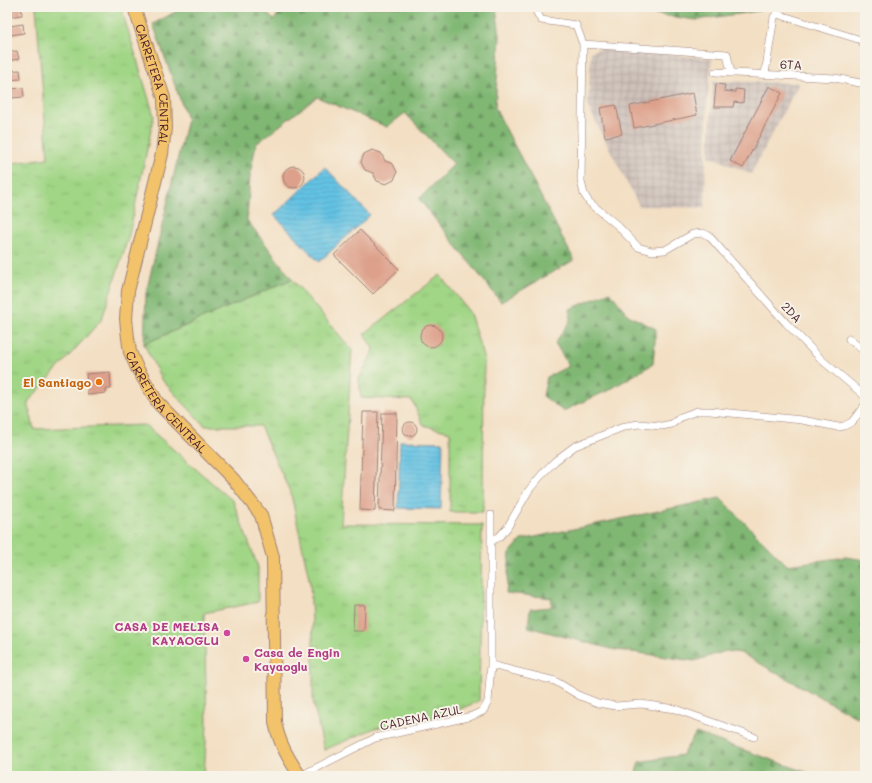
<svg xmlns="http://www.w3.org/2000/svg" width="872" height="783" font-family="Mali,sans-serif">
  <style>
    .industrial { fill: url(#industrial-grid) }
    .grass { fill: url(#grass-tufts); stroke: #767a58 }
    .forest { fill: url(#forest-firs); stroke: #656b4f }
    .water { fill: url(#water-rules); stroke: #577087 }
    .building { fill: #dda08a }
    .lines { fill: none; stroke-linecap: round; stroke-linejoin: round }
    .street-casing { stroke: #9e7f77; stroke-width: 8 }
    .primary-casing { stroke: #9e7f77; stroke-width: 14 }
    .street { stroke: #fff; stroke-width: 7 }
    .primary { stroke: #f2c36a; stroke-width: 12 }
    .food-dot { fill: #e8710a; stroke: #f7f3e8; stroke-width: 1.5 }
    .hotel-dot { fill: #d1479c; stroke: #f7f3e8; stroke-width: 1.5 }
    .labels { text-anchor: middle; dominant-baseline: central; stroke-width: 4; stroke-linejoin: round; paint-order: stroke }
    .street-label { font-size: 12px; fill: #4a1f2b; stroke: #f7f3e8 }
    .food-label { font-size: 12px; font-weight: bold; fill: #c56008; stroke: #f7f3e8; text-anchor: end }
    .hotel-label { font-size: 12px; font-weight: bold; fill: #b23c85; stroke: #f7f3e8; text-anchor: end }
  </style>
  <defs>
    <pattern id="industrial-grid" width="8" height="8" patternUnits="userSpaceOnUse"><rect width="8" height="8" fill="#cec1ba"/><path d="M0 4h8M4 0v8" fill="none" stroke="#b2a5a0"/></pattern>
    <pattern id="grass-tufts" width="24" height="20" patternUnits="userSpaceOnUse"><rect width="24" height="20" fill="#a1d686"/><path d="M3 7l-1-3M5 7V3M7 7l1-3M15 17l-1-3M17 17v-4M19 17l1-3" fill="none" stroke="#8cb774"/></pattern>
    <pattern id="forest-firs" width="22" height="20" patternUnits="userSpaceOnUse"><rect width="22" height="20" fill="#80b773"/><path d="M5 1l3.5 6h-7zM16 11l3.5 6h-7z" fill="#6b945f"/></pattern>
    <pattern id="water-rules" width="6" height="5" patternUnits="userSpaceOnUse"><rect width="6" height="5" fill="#64c2e3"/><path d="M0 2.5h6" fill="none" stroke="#58a6c3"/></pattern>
  </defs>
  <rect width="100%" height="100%" fill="#f7f3e8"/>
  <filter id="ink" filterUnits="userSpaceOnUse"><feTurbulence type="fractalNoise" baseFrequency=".025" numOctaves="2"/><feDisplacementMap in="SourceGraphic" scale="8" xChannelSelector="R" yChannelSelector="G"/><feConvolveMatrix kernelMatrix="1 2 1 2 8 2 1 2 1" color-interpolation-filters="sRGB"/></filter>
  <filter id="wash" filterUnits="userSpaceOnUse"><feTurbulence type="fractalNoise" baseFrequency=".012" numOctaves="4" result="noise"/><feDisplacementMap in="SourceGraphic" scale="16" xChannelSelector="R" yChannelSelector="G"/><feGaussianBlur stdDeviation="0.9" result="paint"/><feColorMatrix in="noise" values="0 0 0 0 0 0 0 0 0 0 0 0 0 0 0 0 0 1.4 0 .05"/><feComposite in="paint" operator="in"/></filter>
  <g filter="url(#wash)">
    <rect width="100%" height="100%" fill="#f3dfc3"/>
    <path class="industrial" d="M 602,47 L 712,59 L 707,103 L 705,208 L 639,206 L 588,107 L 591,52 Z
      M 713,81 L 799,83 L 751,174 L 709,156 Z"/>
    <path class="grass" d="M 36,7 L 121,7 L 154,116 L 129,235 L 102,319 L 28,402 L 34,429 L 145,425 L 233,501 L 258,567 L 258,602 L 204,613 L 207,724 L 204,776 L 7,776 L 7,164 L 48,158 Z
      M 440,275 L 470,313 L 484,360 L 483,512 L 450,512 L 450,432 L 423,425 L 412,400 L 361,398 L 359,379 L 374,350 L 364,334 Z
      M 292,279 L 352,350 L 341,524 L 482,525 L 479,701 L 449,714 L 375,728 L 324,750 L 313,701 L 313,639 L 310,583 L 291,494 L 260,426 L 205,426 L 161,379 L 144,344 Z"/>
    <path class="forest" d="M 184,7 L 260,7 L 274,20 L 283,7 L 496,7 L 500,36 L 495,108 L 574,260 L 501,302 L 419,199 L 454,164 L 405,113 L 387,127 L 317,97 L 256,144 L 250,175 L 247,220 L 292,279 L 144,344 L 146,293 L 187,119 L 153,24 Z
      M 606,7 L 759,7 L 759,11 L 696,20 Z
      M 610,292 L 628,315 L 656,329 L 653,364 L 609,390 L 563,411 L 543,396 L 547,377 L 569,366 L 555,343 L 570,321 L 570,309 Z
      M 720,498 L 787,565 L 846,557 L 865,560 L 865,717 L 856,717 L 741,653 L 726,651 L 694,661 L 611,649 L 528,627 L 530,609 L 551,607 L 552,598 L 506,593 L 510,553 L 521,540 Z
      M 696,733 L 817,776 L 635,776 L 639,762 L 682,755 Z"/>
    <path class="water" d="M 325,167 L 370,215 L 319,262 L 274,215 Z
      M 400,441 L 443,442 L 441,509 L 398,508 Z"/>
    <g id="blocks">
      <path class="building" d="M 7,7 L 21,7 L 22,15 L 7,17 Z
        M 23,24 L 24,33 L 10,35 L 9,26 Z
        M 17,51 L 19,59 L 7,61 L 7,52 Z
        M 20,70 L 21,79 L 8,80 L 7,71 Z
        M 716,84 L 725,85 L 724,91 L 735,92 L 735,89 L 744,90 L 743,103 L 734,102 L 733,107 L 714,107 Z
        M 769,86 L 782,93 L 743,168 L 730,161 Z
        M 23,88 L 24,97 L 11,98 L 10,89 Z
        M 693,93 L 697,115 L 634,128 L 630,106 Z
        M 616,105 L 622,134 L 605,137 L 600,108 Z
        M 7,123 L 9,135 L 7,135 Z
        M 372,150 L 381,153 L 385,161 L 393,164 L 397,172 L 394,180 L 386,184 L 377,181 L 373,173 L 365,170 L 361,162 L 364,154 Z
        M283 177a11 11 0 1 1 22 0a11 11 0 1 1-22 0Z
        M 360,230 L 399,269 L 373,294 L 334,255 Z
        M420 336a11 11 0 1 1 22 0a11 11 0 1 1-22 0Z
        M 110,372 L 111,389 L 106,389 L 106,393 L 88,395 L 86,374 Z
        M 363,412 L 378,412 L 375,511 L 360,510 Z
        M 382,413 L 397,413 L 395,511 L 379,510 Z
        M403 429a7 7 0 1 1 14 0a7 7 0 1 1-14 0Z
        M 354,605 L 365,605 L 364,631 L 353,631 Z"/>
    </g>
  </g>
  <g filter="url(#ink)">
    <use href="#blocks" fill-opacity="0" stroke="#9e7f77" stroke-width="1"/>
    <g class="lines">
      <g class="street-casing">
        <path id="street" d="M 534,7 L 541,20 L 576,25 L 583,44 L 581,181 L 584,194 L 589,202 L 617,225 L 638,247 L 652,251 L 665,250 L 693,234 L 703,233 L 709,236 L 786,323 L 823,361 L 865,396
          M 583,44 L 727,54 L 731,73
          M 715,72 L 835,78 L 865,84
          M 765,74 L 774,17 L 777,14 L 861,40 L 865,47
          M 849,339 L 865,352
          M 491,541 L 499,537 L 507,528 L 529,490 L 544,472 L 555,461 L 575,446 L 626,426 L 639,424 L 662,426 L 672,424 L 681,417 L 697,411 L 710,411 L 802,420 L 838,427 L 844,426 L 852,422 L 865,405
          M 491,665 L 555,681 L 580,696 L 598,703 L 616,706 L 641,704 L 675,709 L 754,737
          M 300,776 L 375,738 L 472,716 L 483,711 L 488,702 L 491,665 L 491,515"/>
      </g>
      <g class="primary-casing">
        <g id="primary">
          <path id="s1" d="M 134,7 L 164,98 L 165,128 L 162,154 L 128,291 L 126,319 L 128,338 L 130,352 L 137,368 L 158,403 L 234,480 L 261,515 L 273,557 L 275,722 C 279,743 288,758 300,776"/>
        </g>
      </g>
      <use href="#street" class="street"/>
      <use href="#primary" class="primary"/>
    </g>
  </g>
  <circle class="food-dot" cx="99" cy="382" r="4"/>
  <g class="hotel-dot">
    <circle cx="227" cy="633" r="4"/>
    <circle cx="246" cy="659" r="4"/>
  </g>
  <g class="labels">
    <g class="street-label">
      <text transform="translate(791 64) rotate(3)">6TA</text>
      <text stroke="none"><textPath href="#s1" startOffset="81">CARRETERA CENTRAL</textPath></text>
      <text transform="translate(792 312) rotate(47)">2DA</text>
      <text stroke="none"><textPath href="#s1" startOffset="417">CARRETERA CENTRAL</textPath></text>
      <text transform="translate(421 717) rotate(-12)">CADENA AZUL</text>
    </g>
    <g class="food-label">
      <text x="91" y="382">El Santiago</text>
    </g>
    <g class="hotel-label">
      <text x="219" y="626">CASA DE MELISA<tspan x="219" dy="14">KAYAOGLU</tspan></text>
      <text x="254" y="652" text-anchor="start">Casa de Engin<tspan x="254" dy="14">Kayaoglu</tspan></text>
    </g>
  </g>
  <rect width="872" height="783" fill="none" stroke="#f7f3e8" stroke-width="24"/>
</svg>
